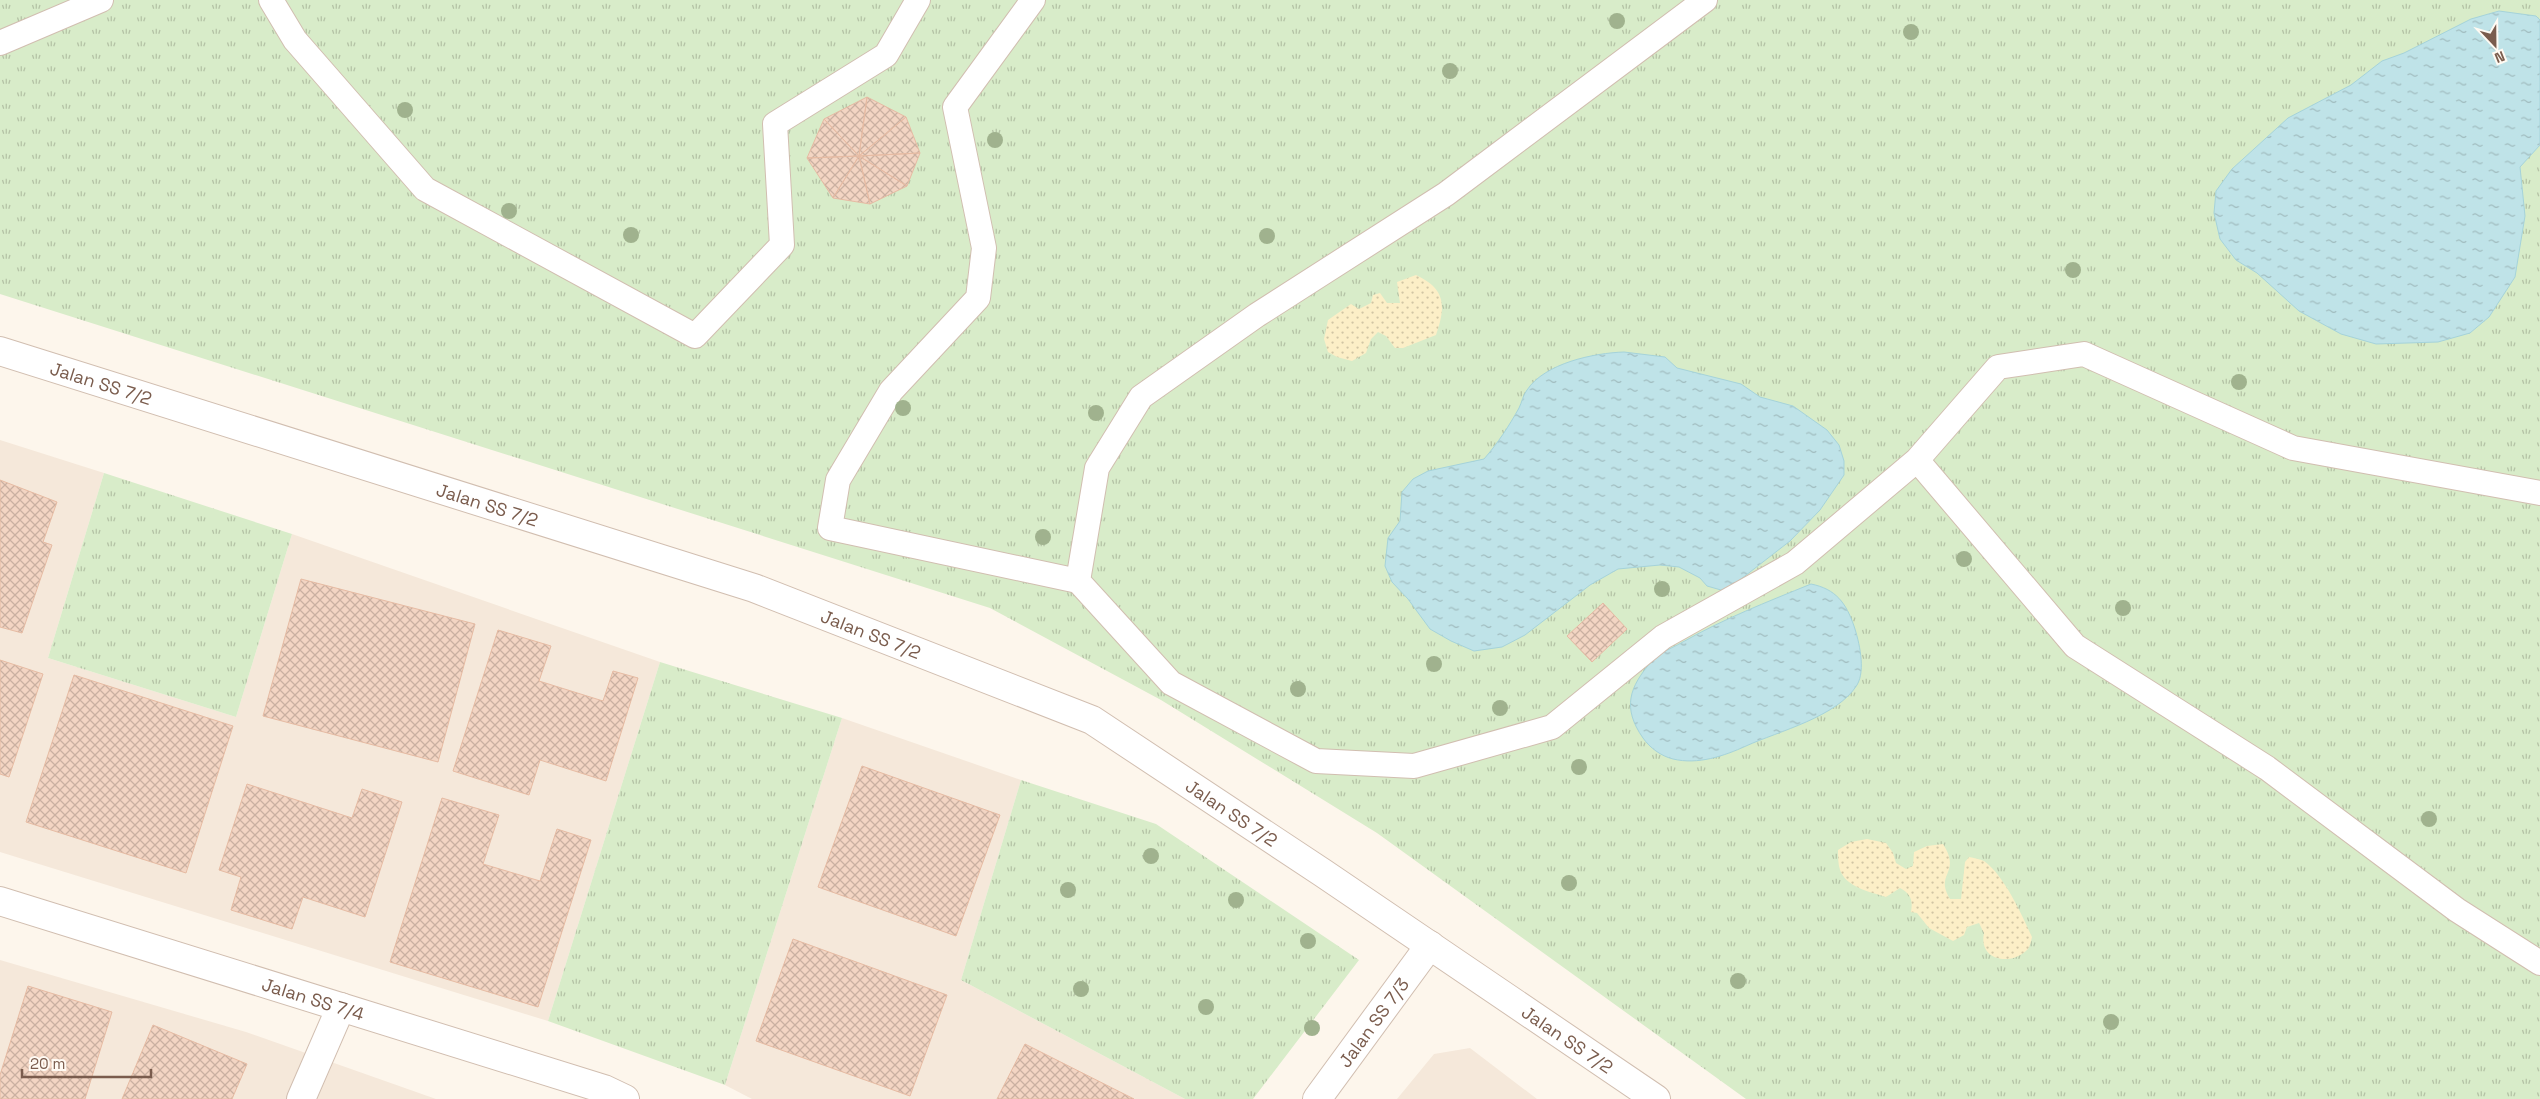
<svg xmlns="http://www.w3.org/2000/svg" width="2540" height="1099" font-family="'Space Grotesk',sans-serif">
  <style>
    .residential { fill: #f5e8da }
    .grass { fill: url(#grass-tufts) }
    .sand { fill: url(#sand-dots) }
    .water { fill: url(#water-ripples); stroke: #a5d3da }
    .building { fill: url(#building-cross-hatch); stroke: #e6bba3 }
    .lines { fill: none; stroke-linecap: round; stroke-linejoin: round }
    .service-casing { stroke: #d1beb0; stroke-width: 26 }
    .minor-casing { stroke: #d1beb0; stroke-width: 30 }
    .tertiary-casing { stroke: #d1beb0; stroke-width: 30 }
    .service { stroke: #fff; stroke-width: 24 }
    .minor { stroke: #fff; stroke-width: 28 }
    .tertiary { stroke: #fff; stroke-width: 28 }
    .tree { fill: #a0b28e }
    .labels { text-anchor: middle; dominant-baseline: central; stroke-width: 4.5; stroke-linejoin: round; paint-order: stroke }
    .street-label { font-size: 18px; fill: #7a5c4d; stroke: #fffaf3 }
  </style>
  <defs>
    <pattern id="grass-tufts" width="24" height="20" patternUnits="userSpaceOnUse" patternTransform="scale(1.25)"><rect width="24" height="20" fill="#d8ecc9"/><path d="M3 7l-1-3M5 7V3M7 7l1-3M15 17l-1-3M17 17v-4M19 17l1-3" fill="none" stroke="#b4c2a5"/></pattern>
    <pattern id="sand-dots" width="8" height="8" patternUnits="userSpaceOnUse" patternTransform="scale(1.25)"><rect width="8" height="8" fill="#fcefc7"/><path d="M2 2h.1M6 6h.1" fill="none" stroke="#d1c5a4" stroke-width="1.8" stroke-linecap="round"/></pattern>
    <pattern id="water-ripples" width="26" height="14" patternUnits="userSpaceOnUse" patternTransform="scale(1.25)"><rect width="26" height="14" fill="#bfe3e8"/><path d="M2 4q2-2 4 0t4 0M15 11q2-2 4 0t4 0" fill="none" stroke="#a0bbbe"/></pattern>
    <pattern id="building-cross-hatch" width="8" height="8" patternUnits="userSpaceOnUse" patternTransform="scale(1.25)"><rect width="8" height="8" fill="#f3d5c3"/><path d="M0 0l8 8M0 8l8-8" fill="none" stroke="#cab0a1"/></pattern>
  </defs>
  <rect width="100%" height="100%" fill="#fdf6ec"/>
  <path class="residential" d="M 0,440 L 104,473 L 48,658 L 236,717 L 292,534 L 660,662 L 548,1021 L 0,852 Z
    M 842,718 L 1021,780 L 961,980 L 1185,1099 L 752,1099 L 725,1085 Z
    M 0,960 L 246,1032 L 436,1099 L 0,1099 Z
    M 1470,1048 L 1537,1099 L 1397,1099 L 1434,1054 Z"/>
  <path class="grass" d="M 0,0 L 2540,0 L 2540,1099 L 1746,1099 L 1377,833 L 1161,700 L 990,608 L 0,294 Z
    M 104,473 L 292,534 L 236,717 L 48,658 Z
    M 660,662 L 842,718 L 725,1085 L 548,1021 Z
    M 1021,780 L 1156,824 L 1359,960 L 1253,1099 L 1185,1099 L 961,980 Z"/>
  <path class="sand" d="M 1416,275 C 1446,289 1446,306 1436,335 L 1403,348 L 1395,348 L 1386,336 L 1378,332 L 1371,339 L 1366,353 L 1352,361 L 1337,357 L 1328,352 L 1324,339 L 1328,320 L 1351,304 L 1359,309 L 1371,303 L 1373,295 L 1380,293 L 1387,303 L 1400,303 L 1397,282 Z
    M 1867,839 L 1886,843 L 1893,853 L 1896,863 L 1906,869 L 1913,866 L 1914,852 L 1927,846 L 1943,844 C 1962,874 1934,873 1950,899 L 1961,899 L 1965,862 L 1969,857 C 1974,858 1980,859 1984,861 C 2004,875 2022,915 2032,937 C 2031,941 2030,946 2028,949 C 2013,966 1978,962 1984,933 L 1979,923 L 1967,927 L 1964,935 L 1953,941 L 1929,928 L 1917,913 L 1911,912 C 1913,900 1911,894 1900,888 L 1886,897 C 1870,892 1846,887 1840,870 C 1838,864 1838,856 1838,850 L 1851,842 Z"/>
  <path class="water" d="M 2499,11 L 2536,16 L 2540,20 L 2540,145 L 2520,167 L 2525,216 L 2515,277 L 2489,317 L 2470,333 L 2438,342 L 2376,344 L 2341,334 L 2299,311 L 2257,273 L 2236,260 L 2220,239 L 2214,213 L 2216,191 L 2232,169 L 2288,118 L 2351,85 L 2382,61 L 2404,53 L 2471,19 Z
    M 1624,352 L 1665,357 L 1677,368 L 1741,384 L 1760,397 L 1793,406 L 1827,430 L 1839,445 L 1844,461 L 1844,475 L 1820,510 L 1790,541 L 1732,586 L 1721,590 L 1707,586 L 1700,578 L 1679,567 L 1660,565 L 1618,569 L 1590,585 L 1525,635 L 1502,647 L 1474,651 L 1451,641 L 1430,629 L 1408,599 L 1392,582 L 1385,566 L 1388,538 L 1400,521 L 1402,492 L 1413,479 L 1428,471 L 1484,459 C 1498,443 1509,426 1519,408 C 1522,402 1523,395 1527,390 C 1545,363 1594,353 1624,352 Z
    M 1811,584 C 1836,589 1846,603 1854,626 C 1859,641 1866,670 1857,685 C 1837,717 1779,731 1746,746 C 1724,756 1698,765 1673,759 C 1661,756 1650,748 1643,738 C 1622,708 1629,687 1652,661 C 1659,653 1672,648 1681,643 C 1723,619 1767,602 1811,584 Z"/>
  <path class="building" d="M 867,97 L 906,117 L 859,156 Z
    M 867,97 L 859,156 L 824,119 Z
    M 906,117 L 920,153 L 859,156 Z
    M 824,119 L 859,156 L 807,158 Z
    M 920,153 L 907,186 L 859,156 Z
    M 859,156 L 833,198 L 807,158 Z
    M 859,156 L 870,204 L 833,198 Z
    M 859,156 L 907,186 L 870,204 Z
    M 0,480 L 57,502 L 43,542 L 52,545 L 22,633 L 0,627 Z
    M 301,579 L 475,624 L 438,762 L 263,716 Z
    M 1603,603 L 1627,629 L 1592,662 L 1567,636 Z
    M 498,630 L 551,646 L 539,681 L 603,701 L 613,671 L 638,678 L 606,781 L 540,760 L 529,795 L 453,771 Z
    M 0,660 L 43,674 L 9,777 L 0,774 Z
    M 74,675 L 233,726 L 186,873 L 26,822 Z
    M 862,766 L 1000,815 L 956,936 L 818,887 Z
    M 247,784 L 352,818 L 362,789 L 402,802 L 365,917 L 303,897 L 292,929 L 231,910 L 241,877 L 219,870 Z
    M 442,798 L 499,815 L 483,864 L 540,881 L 557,829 L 591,840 L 538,1007 L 390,962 Z
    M 793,939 L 947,995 L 910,1096 L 756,1041 Z
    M 28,986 L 112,1012 L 85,1099 L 0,1099 L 0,1075 Z
    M 153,1025 L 247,1064 L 232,1099 L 122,1099 Z
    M 1025,1044 L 1134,1099 L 997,1099 Z"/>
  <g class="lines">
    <g class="service-casing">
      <path id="service" d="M 271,0 L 295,40 L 425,189 L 695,336 L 782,245 L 775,124 L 886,55 L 918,0
        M 1033,0 L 955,107 L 984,248 L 978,298 L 891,391 L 838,480 L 830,528 L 1078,581
        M 1705,0 L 1446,194 L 1257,315 L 1141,397 L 1097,468 L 1078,581 L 1171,683 L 1316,761 L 1414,766 L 1552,727 L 1663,637 L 1795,563 L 1917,460 L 1998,367 L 2084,354 L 2293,448 L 2540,493
        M 0,43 L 101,0
        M 1917,460 L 2075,646 L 2267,768 L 2457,910 L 2540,963"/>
    </g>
    <g class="minor-casing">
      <g id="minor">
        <path id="s1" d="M 0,901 L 604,1089 L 625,1099"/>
        <path d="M 301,1099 L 341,1007"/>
        <path id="s2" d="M 1317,1099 L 1430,945"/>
      </g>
    </g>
    <g class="tertiary-casing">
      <g id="tertiary">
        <path id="s3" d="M 0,351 L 754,588 L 1092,720 L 1323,873 L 1656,1099"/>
      </g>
    </g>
    <use href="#service" class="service"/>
    <use href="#minor" class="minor"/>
    <use href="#tertiary" class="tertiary"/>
  </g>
  <g class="tree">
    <circle cx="1617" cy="21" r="8"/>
    <circle cx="1911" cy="32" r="8"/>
    <circle cx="1450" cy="71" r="8"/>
    <circle cx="405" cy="110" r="8"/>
    <circle cx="995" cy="140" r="8"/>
    <circle cx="509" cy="211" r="8"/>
    <circle cx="631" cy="235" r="8"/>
    <circle cx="1267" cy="236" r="8"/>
    <circle cx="2073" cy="270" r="8"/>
    <circle cx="2239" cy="382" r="8"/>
    <circle cx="903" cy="408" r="8"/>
    <circle cx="1096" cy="413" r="8"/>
    <circle cx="1043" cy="537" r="8"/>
    <circle cx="1964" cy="559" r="8"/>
    <circle cx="1662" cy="589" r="8"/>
    <circle cx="2123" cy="608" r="8"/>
    <circle cx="1434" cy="664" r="8"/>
    <circle cx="1298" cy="689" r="8"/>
    <circle cx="1500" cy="708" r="8"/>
    <circle cx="1579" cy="767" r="8"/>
    <circle cx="2429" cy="819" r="8"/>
    <circle cx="1151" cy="856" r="8"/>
    <circle cx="1569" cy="883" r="8"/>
    <circle cx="1068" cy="890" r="8"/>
    <circle cx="1236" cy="900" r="8"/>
    <circle cx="1308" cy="941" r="8"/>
    <circle cx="1738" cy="981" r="8"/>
    <circle cx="1081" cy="989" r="8"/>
    <circle cx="1206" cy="1007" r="8"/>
    <circle cx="2111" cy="1022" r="8"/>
    <circle cx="1312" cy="1028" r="8"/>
  </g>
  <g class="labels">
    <g class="street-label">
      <text stroke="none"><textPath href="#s3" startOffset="106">Jalan SS 7/2</textPath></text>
      <text stroke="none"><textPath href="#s3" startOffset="511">Jalan SS 7/2</textPath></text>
      <text stroke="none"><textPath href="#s3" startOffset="916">Jalan SS 7/2</textPath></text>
      <text stroke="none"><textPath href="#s3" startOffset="1321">Jalan SS 7/2</textPath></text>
      <text stroke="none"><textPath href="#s1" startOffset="328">Jalan SS 7/4</textPath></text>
      <text stroke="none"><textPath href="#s2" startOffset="95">Jalan SS 7/3</textPath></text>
      <text stroke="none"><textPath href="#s3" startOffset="1726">Jalan SS 7/2</textPath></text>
    </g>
  </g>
  <g transform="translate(2495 45) rotate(158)" stroke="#fffaf3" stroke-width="4" paint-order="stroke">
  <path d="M0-4L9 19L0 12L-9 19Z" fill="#7a5c4d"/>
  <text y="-8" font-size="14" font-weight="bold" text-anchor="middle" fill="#7a5c4d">N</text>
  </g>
  <path d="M22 1069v8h129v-8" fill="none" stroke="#7a5c4d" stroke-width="2.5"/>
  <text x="30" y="1069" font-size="15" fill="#7a5c4d" stroke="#fffaf3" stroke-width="4" paint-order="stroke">20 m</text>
</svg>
